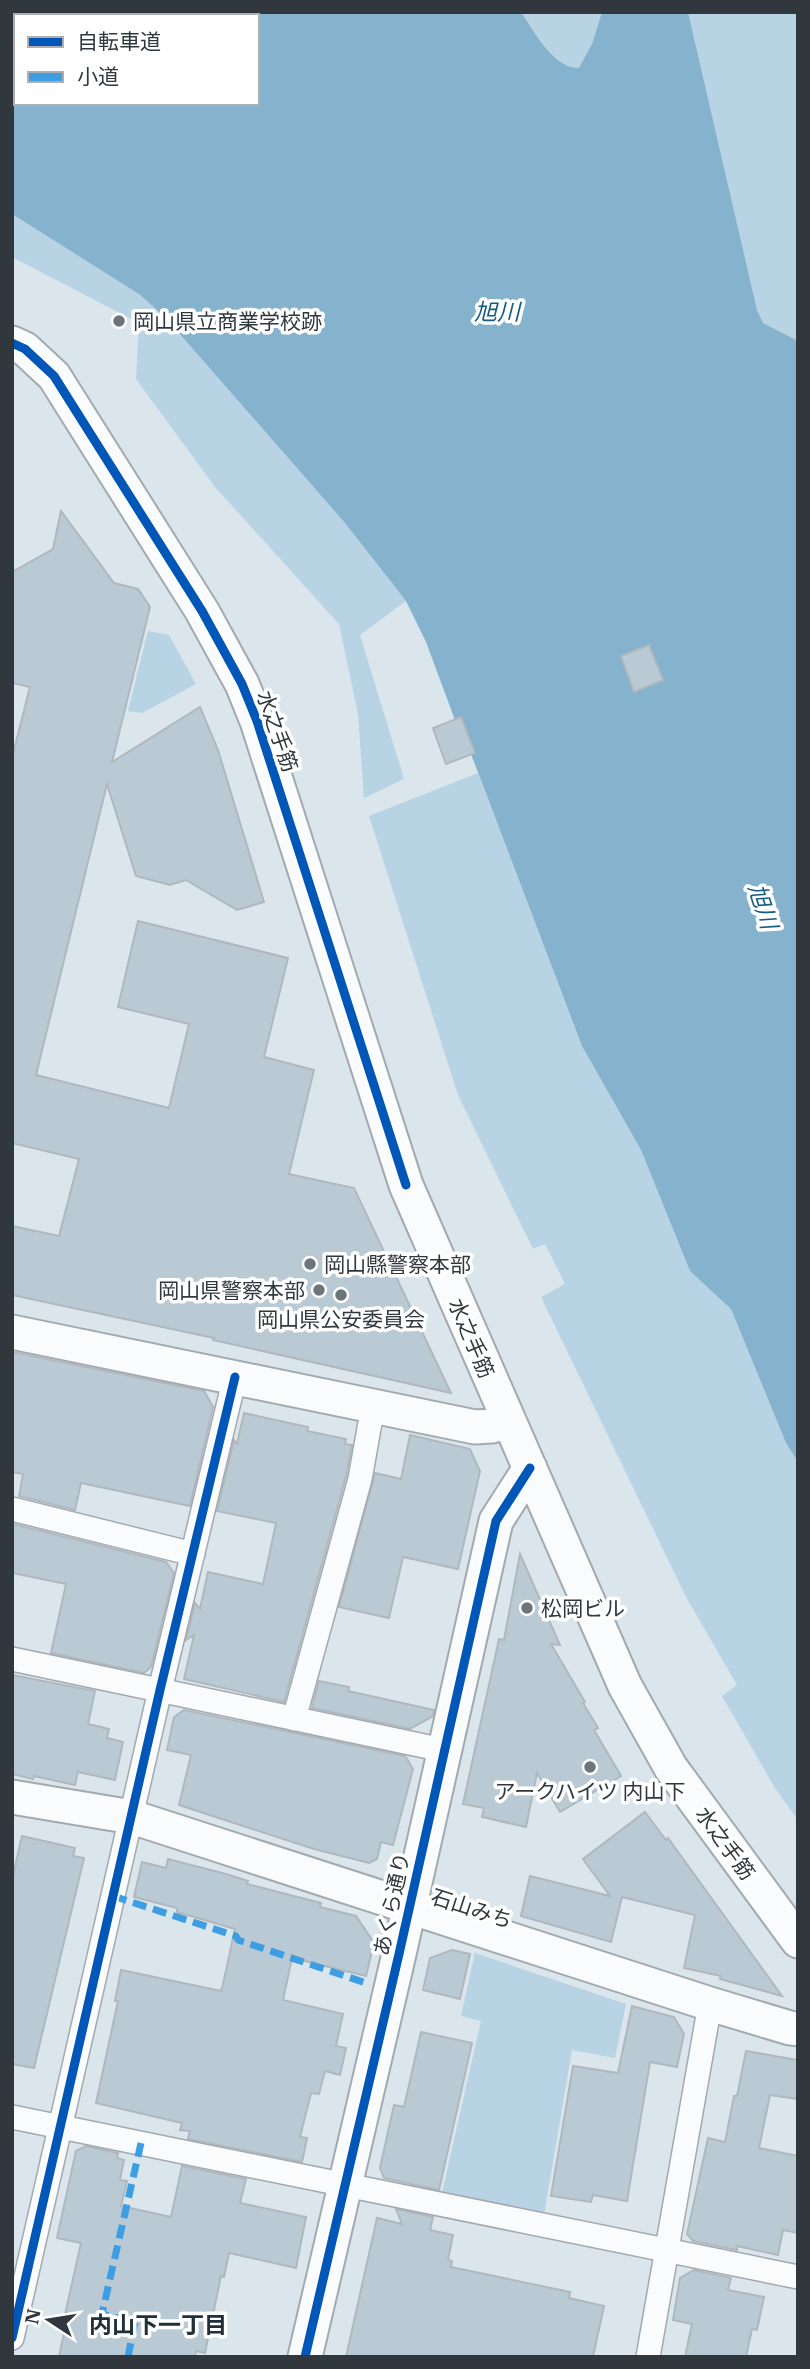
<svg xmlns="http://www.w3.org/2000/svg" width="810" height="2369" font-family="'IBM Plex Serif','Noto Sans JP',serif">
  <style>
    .green { fill: #b8d3e4 }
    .water { fill: #85b2cd; fill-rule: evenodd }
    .building { fill: #bacad4; stroke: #b0b8be; stroke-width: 2 }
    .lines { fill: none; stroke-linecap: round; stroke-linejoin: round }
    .street-casing { stroke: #a2aab0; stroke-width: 26 }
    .secondary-casing { stroke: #a2aab0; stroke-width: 37 }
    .street { stroke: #f9fbfc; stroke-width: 23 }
    .secondary { stroke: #f9fbfc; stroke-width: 33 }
    .quiet { stroke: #3e9ee3; stroke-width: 7; stroke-dasharray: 14 7; stroke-linecap: butt }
    .cycleway-casing { stroke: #fff; stroke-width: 13 }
    .cycleway { stroke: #0057b8; stroke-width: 9 }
    .poi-dot { fill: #6c757a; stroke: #fff; stroke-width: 2.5 }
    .labels { text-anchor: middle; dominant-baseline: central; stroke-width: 7; stroke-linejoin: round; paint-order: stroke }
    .poi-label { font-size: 21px; fill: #31383d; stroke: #fff; text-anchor: start }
    .street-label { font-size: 21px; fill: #31383d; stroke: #fff }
    .water-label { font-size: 23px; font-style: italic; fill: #155d81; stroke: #fff }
    .neighbourhood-label { font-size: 23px; font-weight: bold; fill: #202f39; stroke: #fff }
  </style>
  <rect width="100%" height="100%" fill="#dae5ec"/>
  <path class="green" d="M 521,12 L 602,12 L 592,44 L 580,68 C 553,68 536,32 521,12 Z
    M 688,12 L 798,12 L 798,341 L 763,323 L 757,310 Z
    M 12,214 L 140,294 L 165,317 L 345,523 L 406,601 L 360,635 L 404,779 L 364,798 L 358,714 L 339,624 L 215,487 L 136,379 L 139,323 L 12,257 Z
    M 148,631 L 169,635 L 196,684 L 142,713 L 128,711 Z
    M 478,773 L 582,1046 L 641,1150 L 690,1271 L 731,1309 L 786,1443 L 798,1462 L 798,1820 L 775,1788 L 722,1696 L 737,1685 L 686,1597 L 541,1297 L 565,1284 L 545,1244 L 533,1249 L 458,1095 L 369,816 Z
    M 475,1953 L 626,2004 L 615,2058 L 572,2050 L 544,2215 L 442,2193 L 481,2021 L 461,2016 Z"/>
  <path class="water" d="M 12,12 L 521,12 C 535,32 553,68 579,68 L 592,44 L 602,12 L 688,12 L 757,310 L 763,323 L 798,341 L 798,1462 L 786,1443 L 731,1309 L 690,1271 L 641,1150 L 582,1046 L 471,754 L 475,752 L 467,734 L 455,720 L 426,642 L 406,601 L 345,523 L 165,317 L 139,294 L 12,214 ZM 16,16 L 257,16 L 257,103 L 16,103 Z"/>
  <path class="building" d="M 61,511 L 114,583 L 138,589 L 150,607 L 112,762 L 200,707 L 218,750 L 264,902 L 237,910 L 186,880 L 170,885 L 136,876 L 107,784 L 36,1075 L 169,1108 L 189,1024 L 118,1007 L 138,921 L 288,958 L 264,1057 L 314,1070 L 289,1174 L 354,1188 L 451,1393 L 213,1340 L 214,1338 L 12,1295 L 12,1226 L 59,1236 L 79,1159 L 12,1143 L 12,758 L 30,687 L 12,683 L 12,572 L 53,549 Z
    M 649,645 L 663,680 L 634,692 L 621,656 Z
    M 461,717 L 475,753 L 446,764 L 433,728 Z
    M 12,1352 L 204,1391 L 213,1407 L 190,1506 L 81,1483 L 75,1510 L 19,1496 L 23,1474 L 12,1472 Z
    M 244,1413 L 308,1427 L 307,1431 L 346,1439 L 345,1444 L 352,1445 L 346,1476 L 284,1702 L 184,1679 L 194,1635 L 186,1640 L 195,1603 L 200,1609 L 208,1572 L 263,1584 L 276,1523 L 217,1511 L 234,1440 L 237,1444 Z
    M 410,1435 L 470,1449 L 480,1471 L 458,1569 L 403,1557 L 389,1618 L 339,1607 L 375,1473 L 401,1479 Z
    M 13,1524 L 166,1562 L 174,1573 L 151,1667 L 144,1673 L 51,1653 L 66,1584 L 12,1573 Z
    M 520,1554 L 560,1645 L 551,1644 L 585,1702 L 583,1703 L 598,1728 L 594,1730 L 621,1776 L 560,1812 L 537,1773 L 526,1827 L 482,1817 L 484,1808 L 463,1804 L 499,1639 L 504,1640 Z
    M 12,1675 L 95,1691 L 88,1724 L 109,1729 L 107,1738 L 123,1742 L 115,1780 L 78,1772 L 75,1785 L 34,1776 L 33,1779 L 12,1774 Z
    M 319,1681 L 349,1687 L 348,1691 L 434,1710 L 433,1716 L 410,1729 L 312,1708 Z
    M 184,1710 L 405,1756 L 413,1769 L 393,1845 L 381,1842 L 377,1859 L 369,1863 L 314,1849 L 179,1805 L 191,1755 L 167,1750 L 174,1717 Z
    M 645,1812 L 666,1840 L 668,1838 L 782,1996 L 720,1979 L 721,1976 L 684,1968 L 695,1915 L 622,1897 L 611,1942 L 521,1916 L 530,1876 L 610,1896 L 583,1859 Z
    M 22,1836 L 75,1848 L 73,1856 L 84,1858 L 34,2068 L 12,2064 L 12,1880 Z
    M 168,1859 L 226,1874 L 248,1881 L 247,1884 L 321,1903 L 320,1907 L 356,1916 L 374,1943 L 366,1976 L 292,1958 L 283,2000 L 343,2014 L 336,2046 L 346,2048 L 340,2075 L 325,2071 L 319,2094 L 311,2093 L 300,2137 L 307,2138 L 302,2162 L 188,2139 L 190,2131 L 180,2130 L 182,2123 L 96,2103 L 118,2001 L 115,2001 L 121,1970 L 221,1991 L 223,1984 L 235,1929 L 177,1912 L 177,1908 L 134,1897 L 142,1862 L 166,1868 Z
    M 452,1950 L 470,1954 L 460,1999 L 423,1990 L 430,1958 Z
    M 632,2006 L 674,2017 L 684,2034 L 677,2067 L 650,2062 L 627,2201 L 593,2195 L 591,2202 L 551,2196 L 573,2066 L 618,2073 Z
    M 421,2032 L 472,2043 L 439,2190 L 384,2178 L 380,2168 L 394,2105 L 404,2107 Z
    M 746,2051 L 798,2060 L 798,2099 L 770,2095 L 759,2148 L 798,2156 L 798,2233 L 783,2230 L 778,2255 L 737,2246 L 737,2250 L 693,2241 L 687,2234 L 708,2138 L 725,2142 L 734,2096 L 737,2096 Z
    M 86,2146 L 118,2153 L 117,2158 L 124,2160 L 120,2180 L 127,2181 L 121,2206 L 171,2217 L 182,2166 L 246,2179 L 240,2203 L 306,2217 L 296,2268 L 229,2253 L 224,2277 L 221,2276 L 205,2353 L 196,2351 L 195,2357 L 59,2357 L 65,2328 L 62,2328 L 81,2243 L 57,2238 L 76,2151 Z
    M 396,2209 L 433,2217 L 430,2230 L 453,2235 L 448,2260 L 452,2261 L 451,2267 L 570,2292 L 569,2298 L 604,2306 L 593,2357 L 346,2357 L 377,2218 L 402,2224 Z
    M 694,2270 L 731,2278 L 728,2290 L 764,2297 L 757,2330 L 752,2329 L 746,2357 L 685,2357 L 692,2324 L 673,2320 L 680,2278 Z"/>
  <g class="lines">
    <g class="street-casing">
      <path id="street" d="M 12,1509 L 193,1554
        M 12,1659 L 443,1750
        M 294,1719 L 360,1479 L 373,1406
        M 12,2117 L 798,2277
        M 12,2338 L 160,1690 L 235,1377
        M 648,2357 L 710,2004"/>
    </g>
    <g class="secondary-casing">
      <path id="secondary" d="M 12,17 L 14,12
        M 12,343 L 25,349 L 54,376 L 202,611 L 242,684 L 257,721 L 406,1185 L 625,1686 L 671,1768 L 798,1941
        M 12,1332 L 475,1427 L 492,1426 L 508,1421
        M 12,1797 L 132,1817 L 710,2004 L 790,2028 L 798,2029
        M 305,2357 L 399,1954 L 496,1521 L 530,1468"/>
    </g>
    <use href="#street" class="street"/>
    <use href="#secondary" class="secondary"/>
    <path class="quiet" d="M 113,1896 L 236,1936 L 238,1940 L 369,1984
      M 128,2357 L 135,2322 L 102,2314 L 141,2143"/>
    <g class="cycleway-casing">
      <path id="cycleway" d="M 12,343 L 25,349 L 54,376 L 202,611 L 242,684 L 257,721 L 406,1185
        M 12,2338 L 160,1690 L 235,1377
        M 305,2357 L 399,1954 L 496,1521 L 530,1468"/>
    </g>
    <use href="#cycleway" class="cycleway"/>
  </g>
  <g class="poi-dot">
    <circle cx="119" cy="321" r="7"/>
    <circle cx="310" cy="1264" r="7"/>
    <circle cx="319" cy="1290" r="7"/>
    <circle cx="341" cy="1295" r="7"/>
    <circle cx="527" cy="1608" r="7"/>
    <circle cx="590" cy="1767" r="7"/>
  </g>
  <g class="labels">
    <g class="poi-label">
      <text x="133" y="321">岡山県立商業学校跡</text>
      <text x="324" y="1264">岡山縣警察本部</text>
      <text x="305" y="1290" text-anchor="end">岡山県警察本部</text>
      <text x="341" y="1319" text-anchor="middle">岡山県公安委員会</text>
      <text x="541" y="1608">松岡ビル</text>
      <text x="590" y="1791" text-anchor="middle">アークハイツ 内山下</text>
    </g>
    <g class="street-label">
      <text transform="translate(278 731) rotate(71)">水之手筋</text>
      <text transform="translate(472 1338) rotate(67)">水之手筋</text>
      <text transform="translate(726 1843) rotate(54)">水之手筋</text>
      <text transform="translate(391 1904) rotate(-78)">あくら通り</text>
      <text transform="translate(472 1908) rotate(18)">石山みち</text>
    </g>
    <g class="water-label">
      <text x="497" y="311">旭川</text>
      <text transform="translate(764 906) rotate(72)">旭川</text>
    </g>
    <g class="neighbourhood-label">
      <text x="158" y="2324">内山下一丁目</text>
    </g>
  </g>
  <rect width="810" height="2369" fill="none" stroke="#31383d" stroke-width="28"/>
  <rect x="14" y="14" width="245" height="91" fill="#ffffff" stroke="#adafb1" stroke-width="2"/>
  <rect x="28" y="37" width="35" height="10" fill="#0057b8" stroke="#adafb1" stroke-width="2"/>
  <text x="77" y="49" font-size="21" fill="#31383d">自転車道</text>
  <rect x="28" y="72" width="35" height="10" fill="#3e9ee3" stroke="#adafb1" stroke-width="2"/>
  <text x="77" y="84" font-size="21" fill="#31383d">小道</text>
  <g transform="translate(49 2320) rotate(282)" stroke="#ffffff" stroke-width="5" paint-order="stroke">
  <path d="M0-5L12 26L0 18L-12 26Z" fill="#31383d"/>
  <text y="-10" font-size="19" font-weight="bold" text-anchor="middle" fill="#31383d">N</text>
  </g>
</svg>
